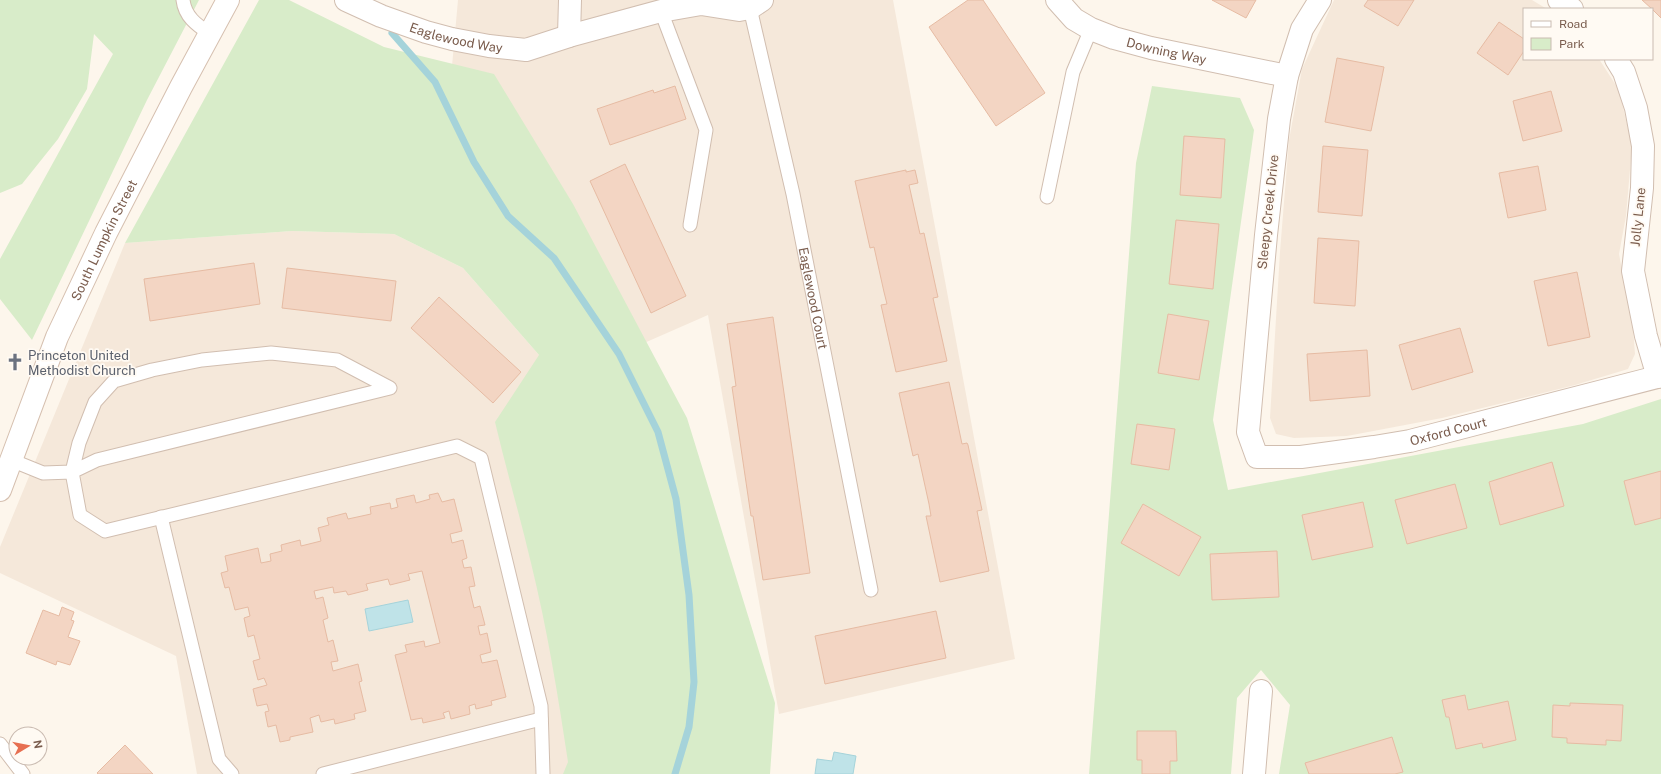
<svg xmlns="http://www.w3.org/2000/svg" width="1661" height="774" font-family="'Public Sans',sans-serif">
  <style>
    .residential { fill: #f5e8da }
    .green { fill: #d8ecc9 }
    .water { fill: #bfe3e8; stroke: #a5d3da }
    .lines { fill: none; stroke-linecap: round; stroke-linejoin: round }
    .stream { stroke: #a5d3da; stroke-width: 7 }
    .building { fill: #f3d5c3; stroke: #e6bba3 }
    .service-casing { stroke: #d1beb0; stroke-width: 15 }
    .minor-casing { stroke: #d1beb0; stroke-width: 24 }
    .secondary-casing { stroke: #d6c0b0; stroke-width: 24 }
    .service { stroke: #fff; stroke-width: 13 }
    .minor { stroke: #fff; stroke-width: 22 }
    .secondary { stroke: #fff; stroke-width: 22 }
    .labels { text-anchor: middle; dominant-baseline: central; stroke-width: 3.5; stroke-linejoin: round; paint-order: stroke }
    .street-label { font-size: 13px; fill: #7a5c4d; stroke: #fffaf3 }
    .worship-label { font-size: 13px; fill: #5b616d; stroke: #fffaf3; text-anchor: start }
  </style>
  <rect width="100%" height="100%" fill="#fdf6ec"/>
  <path class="residential" d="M 458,0 L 893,0 L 1015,659 L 779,714 L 708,315 L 635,347 L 451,77 Z
    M 1334,0 L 1532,0 L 1547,9 L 1524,9 L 1524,59 L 1599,59 L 1619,90 L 1632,146 L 1626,216 L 1619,254 L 1633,328 L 1635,354 L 1628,369 L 1575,385 L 1442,418 L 1347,436 L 1294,438 L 1276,434 L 1270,418 L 1280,252 L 1289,140 L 1302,69 Z
    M 292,231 L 394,234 L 463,268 L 539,355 L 594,774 L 197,774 L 176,656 L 0,573 L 0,547 L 125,243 Z"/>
  <path class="green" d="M 0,0 L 199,0 L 147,100 L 32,340 L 0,299 L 0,259 L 113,54 L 94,34 L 87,89 L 58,139 L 22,184 L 0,193 Z
    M 259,0 L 289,0 L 384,47 L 494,74 L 573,204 L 687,418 L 775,703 L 770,774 L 563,774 L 568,762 C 558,695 547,628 531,563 C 520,516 506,469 495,422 L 539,355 L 463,268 L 394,234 L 292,231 L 125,243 Z
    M 1152,86 L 1240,98 L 1254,130 L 1213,420 L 1228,490 L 1583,424 L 1661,399 L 1661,774 L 1279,774 L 1290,705 L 1261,670 L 1237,698 L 1231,774 L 1089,774 L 1136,163 Z"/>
  <path class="water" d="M 408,600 L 413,622 L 369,631 L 365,609 Z
    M 834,752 L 856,756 L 853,774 L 815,774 L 817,759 L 832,761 Z"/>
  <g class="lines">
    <path class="stream" d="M 392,33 L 435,82 L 474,162 L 508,216 L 554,258 L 619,354 L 658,432 L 676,499 L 689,595 L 694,682 L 689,727 L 675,774"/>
  </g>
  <path class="building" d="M 968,0 L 983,0 L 1045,93 L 996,126 L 929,27 Z
    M 1212,0 L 1256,0 L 1246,18 Z
    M 1368,0 L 1414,0 L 1398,26 L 1364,6 Z
    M 1642,0 L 1661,0 L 1661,18 L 1652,9 Z
    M 1499,22 L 1524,39 L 1524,51 L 1508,75 L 1477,53 Z
    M 1337,58 L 1384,67 L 1371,131 L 1325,122 Z
    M 675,86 L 686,119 L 610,145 L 597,109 L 653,90 L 654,93 Z
    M 1551,91 L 1562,131 L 1523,141 L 1513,101 Z
    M 1184,136 L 1225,139 L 1221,198 L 1180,195 Z
    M 1323,146 L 1368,150 L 1362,216 L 1318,212 Z
    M 625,164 L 686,296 L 651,313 L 590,181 Z
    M 1538,166 L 1546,210 L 1508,218 L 1499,173 Z
    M 906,170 L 906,172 L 915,170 L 918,183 L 909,185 L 920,234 L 924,233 L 937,293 L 938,297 L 933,298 L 947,361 L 896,372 L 881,305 L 887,304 L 884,292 L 874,247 L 870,248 L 855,181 Z
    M 1176,220 L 1219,224 L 1213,289 L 1169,284 Z
    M 1318,238 L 1359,241 L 1355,306 L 1314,303 Z
    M 254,263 L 260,304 L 150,321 L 144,279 Z
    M 287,268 L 396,281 L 391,321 L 282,308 Z
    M 1577,272 L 1590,337 L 1548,346 L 1534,281 Z
    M 439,297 L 521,372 L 493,403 L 411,328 Z
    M 1168,314 L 1209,321 L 1199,380 L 1158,373 Z
    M 773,317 L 810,573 L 763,580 L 753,516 L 751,516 L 732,387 L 736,386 L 727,324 Z
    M 1460,328 L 1473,372 L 1412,390 L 1399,345 Z
    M 1367,350 L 1370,396 L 1310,401 L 1307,354 Z
    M 949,382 L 962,444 L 967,443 L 968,445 L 982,510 L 977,511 L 989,571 L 940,582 L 926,516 L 931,516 L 929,504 L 918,454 L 913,456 L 899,393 Z
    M 1137,424 L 1175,429 L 1169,470 L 1131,464 Z
    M 1552,462 L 1564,506 L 1500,525 L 1489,482 Z
    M 1661,471 L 1661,518 L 1635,525 L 1624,481 Z
    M 1455,484 L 1467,528 L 1407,544 L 1395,500 Z
    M 438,493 L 442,502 L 454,499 L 462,531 L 450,534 L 452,543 L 463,540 L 467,558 L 462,560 L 464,568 L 471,567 L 475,586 L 469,587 L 474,608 L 480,606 L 485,625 L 478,626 L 480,635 L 487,633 L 491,652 L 480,655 L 482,663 L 497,660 L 506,697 L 491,701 L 492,705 L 476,709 L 475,704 L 469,706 L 470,714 L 451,719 L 449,711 L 443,713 L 445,718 L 423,723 L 422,718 L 411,720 L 395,655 L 407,652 L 405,645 L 424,641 L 425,647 L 440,643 L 422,571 L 408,574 L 410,580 L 390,585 L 388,579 L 366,584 L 368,590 L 348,595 L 346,591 L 334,593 L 333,587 L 314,591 L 316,599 L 323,597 L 328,618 L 323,620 L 328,642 L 333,640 L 338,661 L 331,662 L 333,671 L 358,664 L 362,681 L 359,682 L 366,711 L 354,714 L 355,719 L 335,724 L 334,719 L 321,722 L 319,715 L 310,718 L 313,732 L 290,737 L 290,740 L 280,742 L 276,725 L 268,727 L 265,712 L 269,711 L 267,704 L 257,706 L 253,689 L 267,685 L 264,678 L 258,680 L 253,661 L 260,659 L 254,635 L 248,637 L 244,618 L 250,616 L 248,607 L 235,610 L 229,587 L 225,588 L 221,573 L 228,571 L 225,556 L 258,548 L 261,563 L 271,561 L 270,554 L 282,551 L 281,545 L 300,540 L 301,546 L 321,541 L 318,528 L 329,525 L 327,518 L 346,513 L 348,519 L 371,514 L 370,507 L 390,503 L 391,509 L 398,507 L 396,499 L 414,495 L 416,503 L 430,499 L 429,495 Z
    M 1363,502 L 1373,547 L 1312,560 L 1302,515 Z
    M 1143,504 L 1201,537 L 1179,576 L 1121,543 Z
    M 1277,551 L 1279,597 L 1212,600 L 1210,554 Z
    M 62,607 L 74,612 L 71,620 L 74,621 L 68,637 L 80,641 L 70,665 L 57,661 L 56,665 L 26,653 L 43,610 L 59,616 Z
    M 936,611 L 946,658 L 825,684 L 815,636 Z
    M 1465,695 L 1468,710 L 1508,701 L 1516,740 L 1483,748 L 1482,743 L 1456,749 L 1449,717 L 1446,717 L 1442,700 Z
    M 1570,703 L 1623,705 L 1621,741 L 1606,740 L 1606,745 L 1567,743 L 1567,738 L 1552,737 L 1553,705 L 1570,706 Z
    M 1137,731 L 1176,731 L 1177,761 L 1170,761 L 1170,774 L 1142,774 L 1142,760 L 1137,760 Z
    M 1392,737 L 1403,772 L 1395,774 L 1309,774 L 1305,763 Z
    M 125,745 L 153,774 L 98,774 L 97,773 Z"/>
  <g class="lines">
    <g class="service-casing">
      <g id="service">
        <path d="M 183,0 C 185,17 197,25 210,34"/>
        <path id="s1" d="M 750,8 L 793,194 L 871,590"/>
        <path d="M 661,11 L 706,130 L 690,225"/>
        <path d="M 1047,197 L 1073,72 L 1091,29"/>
        <path d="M 11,460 L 43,473 L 72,472 L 97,460 L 390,388 L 337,360 L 271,353 L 202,360 L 152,370 L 114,381 L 95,402 L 79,443 L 72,472 L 80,515 L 105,531 L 457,446 L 481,458 L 541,706 L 543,774"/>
        <path d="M 161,517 L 219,759 L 232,774"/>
        <path d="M 0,744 L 23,774"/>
        <path d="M 323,774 L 541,719"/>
      </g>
    </g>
    <g class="minor-casing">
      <g id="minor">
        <path id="s2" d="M 346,0 L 381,16 L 426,32 L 452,39 L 489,46 L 526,50 L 569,36 L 661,11 L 701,4 L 739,10 L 750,8 L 762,0"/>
        <path id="s3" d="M 1057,0 L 1074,19 L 1091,29 L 1114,38 L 1151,48 L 1287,76"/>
        <path id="s4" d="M 1320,0 L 1302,29 L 1287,76 L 1279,119 L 1266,235 L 1248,432 L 1257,457 L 1301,457 L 1374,447 L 1410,441 L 1661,376"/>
        <path d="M 1559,0 L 1572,9"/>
        <path d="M 569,36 L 570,0"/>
        <path d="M 1616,59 L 1624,72 L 1636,108 L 1643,146 L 1642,188 L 1633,271 L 1646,336 L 1658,377"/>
        <path d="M 1254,774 L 1261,691"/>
      </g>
    </g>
    <g class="secondary-casing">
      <g id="secondary">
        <path id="s5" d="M 0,490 L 57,337 L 106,233 L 181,87 L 228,0"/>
      </g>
    </g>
    <use href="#service" class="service"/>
    <use href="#minor" class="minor"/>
    <use href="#secondary" class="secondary"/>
  </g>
  <defs>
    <g id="church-bare" transform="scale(1.38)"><path d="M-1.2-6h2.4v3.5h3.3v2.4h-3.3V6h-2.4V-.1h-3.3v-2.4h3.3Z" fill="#6b7280" stroke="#fffaf3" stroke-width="2.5" paint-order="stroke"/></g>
  </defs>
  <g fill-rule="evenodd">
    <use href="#church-bare" x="15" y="362"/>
  </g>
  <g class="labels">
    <g class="street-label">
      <text stroke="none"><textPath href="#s2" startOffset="117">Eaglewood Way</textPath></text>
      <text stroke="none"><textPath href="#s3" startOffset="124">Downing Way</textPath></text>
      <text transform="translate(1268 212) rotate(-84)">Sleepy Creek Drive</text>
      <text transform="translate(1638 217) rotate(-84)">Jolly Lane</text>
      <text stroke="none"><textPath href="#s5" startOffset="271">South Lumpkin Street</textPath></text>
      <text stroke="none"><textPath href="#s1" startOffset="297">Eaglewood Court</textPath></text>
      <text stroke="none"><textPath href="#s4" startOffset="662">Oxford Court</textPath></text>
    </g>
    <g class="worship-label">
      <text x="28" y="355">Princeton United<tspan x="28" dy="15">Methodist Church</tspan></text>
    </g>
  </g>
  <rect x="1523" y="8" width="130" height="52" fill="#fffaf3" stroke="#cabbb1"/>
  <rect x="1531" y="21" width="20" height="6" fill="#ffffff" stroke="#cabbb1"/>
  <text x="1559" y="28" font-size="12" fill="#7a5c4d">Road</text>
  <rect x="1531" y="38" width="20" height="12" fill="#d8ecc9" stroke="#cabbb1"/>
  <text x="1559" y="48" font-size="12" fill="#7a5c4d">Park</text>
  <g transform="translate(28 746) rotate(80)"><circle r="19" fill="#fffaf3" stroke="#cabbb1"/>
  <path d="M0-3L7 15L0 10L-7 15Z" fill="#e76f51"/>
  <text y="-6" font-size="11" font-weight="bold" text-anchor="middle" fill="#7a5c4d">N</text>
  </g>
</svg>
